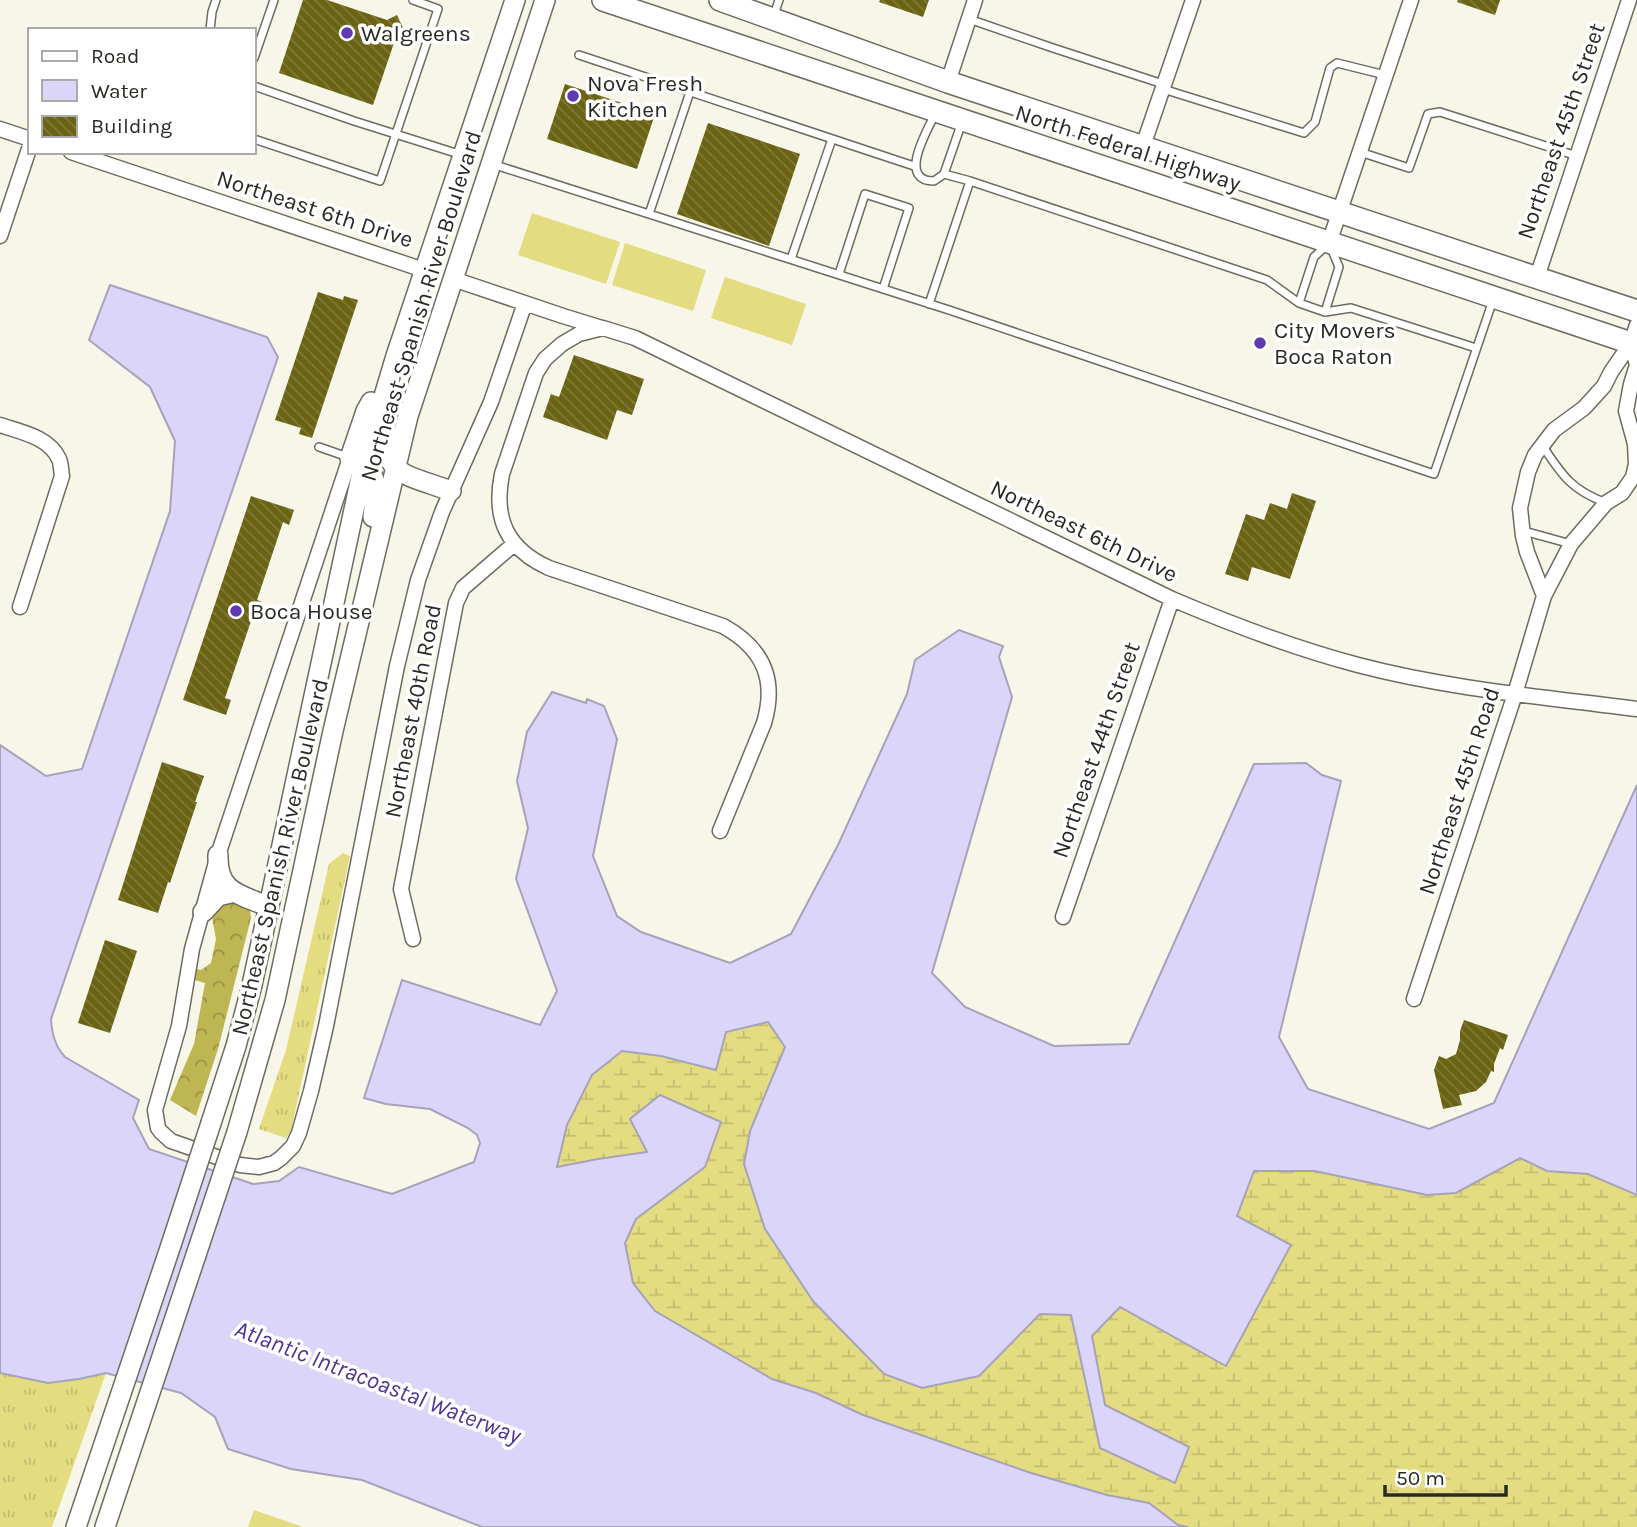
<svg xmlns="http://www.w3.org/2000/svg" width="1637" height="1527" font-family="Karla,sans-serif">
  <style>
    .grass { fill: url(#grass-tufts) }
    .forest { fill: url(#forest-crowns) }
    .wetland { fill: url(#wetland-marsh) }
    .pitch { fill: #e3dc81 }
    .water { fill: #dbd6f9; stroke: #a6a2b9; stroke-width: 2 }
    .building { fill: url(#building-back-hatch) }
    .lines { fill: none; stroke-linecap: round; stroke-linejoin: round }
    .lane-casing { stroke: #6c6c60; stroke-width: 10 }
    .street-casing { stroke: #6c6c60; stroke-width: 17 }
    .secondary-casing { stroke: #6c6c60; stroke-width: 22 }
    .primary-casing { stroke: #6c6c60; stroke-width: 24 }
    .lane { stroke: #fff; stroke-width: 7 }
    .street { stroke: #fff; stroke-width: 14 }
    .secondary { stroke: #fff; stroke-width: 19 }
    .primary { stroke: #fff; stroke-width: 21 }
    .secondary-bridge-casing { stroke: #6c6c60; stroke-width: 22; stroke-linecap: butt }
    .secondary-bridge { stroke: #fff; stroke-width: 19 }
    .poi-dot { fill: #5f39b1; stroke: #fff; stroke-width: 2.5 }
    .labels { text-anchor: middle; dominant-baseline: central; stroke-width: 7; stroke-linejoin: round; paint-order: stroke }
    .poi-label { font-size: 23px; fill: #2a2a25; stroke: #fff; text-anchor: start }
    .street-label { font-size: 23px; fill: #2a2a25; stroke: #fff }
    .water-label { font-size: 24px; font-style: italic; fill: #513495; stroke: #fff }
  </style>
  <defs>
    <pattern id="grass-tufts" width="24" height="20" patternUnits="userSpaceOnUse" patternTransform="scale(1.75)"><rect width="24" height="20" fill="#e3dc81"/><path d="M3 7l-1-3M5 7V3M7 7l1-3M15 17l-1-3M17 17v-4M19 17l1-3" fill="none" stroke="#c3bd6f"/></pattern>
    <pattern id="forest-crowns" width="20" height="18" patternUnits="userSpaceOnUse" patternTransform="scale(1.75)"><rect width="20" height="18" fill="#beb553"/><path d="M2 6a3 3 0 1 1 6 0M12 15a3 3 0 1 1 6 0" fill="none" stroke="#9b9345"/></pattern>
    <pattern id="wetland-marsh" width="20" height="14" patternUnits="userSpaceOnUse" patternTransform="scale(1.75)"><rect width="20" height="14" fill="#e3dc81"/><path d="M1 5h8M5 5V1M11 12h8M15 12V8" fill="none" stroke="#c3bd6f"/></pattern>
    <pattern id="building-back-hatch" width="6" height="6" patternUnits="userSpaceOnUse" patternTransform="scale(1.75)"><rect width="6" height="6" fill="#6a6312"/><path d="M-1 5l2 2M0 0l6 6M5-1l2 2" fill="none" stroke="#7f7a3d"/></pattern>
  </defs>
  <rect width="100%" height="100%" fill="#f7f6e9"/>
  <path class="grass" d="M 343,853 L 350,856 L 291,1131 L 286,1138 L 259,1129 L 286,1050 L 329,864 Z
    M 0,1373 L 48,1383 L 79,1379 L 106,1373 L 52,1527 L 0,1527 Z"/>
  <path class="forest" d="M 236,901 L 250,909 L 251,918 L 218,1049 L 196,1116 L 170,1100 L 194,1044 L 205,983 L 195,980 L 197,969 L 201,970 L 211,963 L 216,939 L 212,917 C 218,907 224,903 236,901 Z"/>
  <path class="wetland" d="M 768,1022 L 1254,1171 L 1315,1171 L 1427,1195 L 1456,1193 L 1520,1158 L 1547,1171 L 1588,1174 L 1637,1195 L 1637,1527 L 1188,1527 L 1178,1525 L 1149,1503 L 1107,1495 L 1031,1473 L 863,1415 L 816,1393 L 772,1379 L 655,1311 L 633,1283 L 625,1243 L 636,1219 L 705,1167 L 720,1121 L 647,1152 L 598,1159 L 556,1167 L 567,1125 L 592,1075 L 622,1051 L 661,1056 L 726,1032 Z"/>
  <path class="pitch" d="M 532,213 L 620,242 L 606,284 L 518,255 Z
    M 625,243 L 706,270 L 693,311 L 612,285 Z
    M 725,277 L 806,304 L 792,345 L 711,318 Z
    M 254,1510 L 303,1527 L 248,1527 Z"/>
  <path class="water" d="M 110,285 L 267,337 L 278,357 L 51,1019 C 52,1034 55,1046 65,1057 L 139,1100 L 133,1118 L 149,1149 L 253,1184 L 279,1181 L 299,1167 L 392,1194 L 474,1162 L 480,1143 L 477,1135 L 468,1128 L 430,1109 L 386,1104 L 364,1098 L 402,980 L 540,1025 L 557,991 L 516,879 L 528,828 L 517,781 L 527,732 L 552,692 L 586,703 L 587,699 L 604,706 L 617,739 L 593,856 L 617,916 L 641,932 L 730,963 L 791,934 L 838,845 L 907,694 L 915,660 L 959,630 L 1003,646 L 999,657 L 1012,697 L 932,973 L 965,1007 L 1054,1046 L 1129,1044 L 1254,764 L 1306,763 L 1322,775 L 1341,781 L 1279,1037 L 1308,1089 L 1429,1129 L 1494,1103 L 1637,785 L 1637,1195 L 1588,1174 L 1547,1171 L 1520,1158 L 1456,1193 L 1427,1195 L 1315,1171 L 1254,1171 L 1237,1216 L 1291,1245 L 1226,1366 L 1120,1307 L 1092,1336 L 1105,1405 L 1189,1447 L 1175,1483 L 1100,1448 L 1071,1315 L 1040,1314 L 979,1376 L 922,1388 L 884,1374 L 813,1301 L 765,1229 L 744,1164 L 750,1131 L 785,1047 L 768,1022 L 726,1032 L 716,1070 L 661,1056 L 622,1051 L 592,1075 L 567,1125 L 557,1167 L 598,1159 L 647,1152 L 630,1119 L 660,1095 L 721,1122 L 705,1167 L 636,1219 L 625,1243 L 633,1283 L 655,1311 L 772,1379 L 816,1393 L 863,1415 L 1031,1473 L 1107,1495 L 1149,1503 L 1178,1525 L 1188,1527 L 482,1527 L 362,1480 L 291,1469 L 228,1449 L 215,1417 L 181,1393 L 106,1373 L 79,1379 L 48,1383 L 0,1373 L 0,745 L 46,776 L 82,769 L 170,511 L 175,441 L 150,387 L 89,340 Z"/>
  <path class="building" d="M 303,0 L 327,0 L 387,20 L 397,15 L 405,32 L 396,37 L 373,105 L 279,73 Z
    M 880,0 L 929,0 L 923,17 L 879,2 Z
    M 1458,0 L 1500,0 L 1495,15 L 1457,2 Z
    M 565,84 L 655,114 L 637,169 L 547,139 Z
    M 708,123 L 800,154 L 769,246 L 677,214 Z
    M 318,292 L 343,300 L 344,296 L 358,300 L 312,438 L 299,434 L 301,428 L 275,420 Z
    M 574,355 L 644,379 L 632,415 L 617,410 L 607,440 L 543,417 L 551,394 L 559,397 Z
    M 1292,493 L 1316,501 L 1290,579 L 1252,567 L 1248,581 L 1225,574 L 1246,514 L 1264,520 L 1270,503 L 1287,509 Z
    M 251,496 L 294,510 L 289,525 L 283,522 L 257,600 L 262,602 L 255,622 L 251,621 L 225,698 L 231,700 L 226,715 L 183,700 Z
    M 162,762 L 204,776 L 195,802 L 197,802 L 170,883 L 168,882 L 158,913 L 118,900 Z
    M 105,940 L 137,951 L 110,1033 L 78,1023 Z
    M 1464,1020 L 1508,1035 L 1503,1050 L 1500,1048 L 1494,1064 L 1494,1072 L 1491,1071 L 1486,1082 L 1476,1091 L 1459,1095 L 1462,1105 L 1443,1109 L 1434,1070 L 1439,1056 L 1446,1059 L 1456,1054 L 1460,1040 L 1460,1031 Z"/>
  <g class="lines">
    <g class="lane-casing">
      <path id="lane" d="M 773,18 L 779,0
        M 969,19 L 1050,47 L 1163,84
        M 210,30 L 212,12 L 216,0
        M 579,55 L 914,166
        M 254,58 L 274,0
        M 254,86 L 354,121 L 462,155
        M 1163,89 L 1304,133 L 1315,122 L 1330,68 L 1337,63 L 1385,75
        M 935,114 C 927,131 897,181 934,181 L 944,174 L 970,181 L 1267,280 L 1299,303 L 1325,312 L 1351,308 L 1476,348
        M 254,139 L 380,181 L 438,9 L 413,0
        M 1360,152 L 1409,168 L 1428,114 L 1440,112 L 1577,156
        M 492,164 L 649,214 L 690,92
        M 944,174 L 962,122
        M 649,214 L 949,310 L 1434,474 L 1493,300
        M 791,259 L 832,139
        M 839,274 L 865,194 L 909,208 L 883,289
        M 1299,303 L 1314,257 L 1329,243 L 1339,267 L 1325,312
        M 929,304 L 970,181
        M 1542,445 C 1562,475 1570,489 1606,503
        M 319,447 L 348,457
        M 1524,531 L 1571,544"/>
    </g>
    <g class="street-casing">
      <path id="street" d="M 948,82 L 975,0
        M 0,129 L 30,139
        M 1143,146 L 1193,0
        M 71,152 L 424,270
        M 0,236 L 30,146
        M 1329,243 L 1411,0
        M 1537,277 L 1629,0
        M 453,279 L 563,316 L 602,328
        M 0,425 C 21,432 49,437 59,459 C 61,463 61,470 62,476 L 20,607
        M 350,458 L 218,855 L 192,949 L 179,1026 L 155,1110 L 158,1128 L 161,1132 L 171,1141 L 240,1165 L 259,1167 L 274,1163 L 281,1158 L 293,1146 L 299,1133 L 311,1091 L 326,1026 L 397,666 L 418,580 L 442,512 L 491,402 L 525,303
        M 1544,596 L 1527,552 L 1523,536 L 1520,508 L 1528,472 L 1535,455 L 1554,430 L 1584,408 L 1604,386 L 1611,372 L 1631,343 L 1637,325
        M 720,831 L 764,723 C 777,679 763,648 723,626 L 549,568 C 507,549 493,519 502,474 L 536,373 L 545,359 L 562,344 L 579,334 L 603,328 L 635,338 L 1172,599 C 1233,625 1294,648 1358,665 C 1449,689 1544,697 1637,709
        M 1063,917 L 1172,599
        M 413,939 L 401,889 L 456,603 L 463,588 L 514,544
        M 1414,999 L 1515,694 L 1544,596 L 1571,544 L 1606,503 L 1622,493 L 1633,477 L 1636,464 L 1635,444 L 1626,411 L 1631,384 L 1637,365 L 1631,343"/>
    </g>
    <g class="secondary-casing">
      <path id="secondary" d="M 371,402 L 366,411 L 350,458 C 381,469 376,489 373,517
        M 387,417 C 378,476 405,474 451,491
        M 218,855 C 217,893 240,894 269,907
        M 203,912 L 218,896 L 235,892
        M 211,1123 L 236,1046 L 252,985 L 364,463 L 396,356 L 515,0
        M 237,1132 L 275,1000 L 333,731 L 408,416 L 545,0
        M 76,1527 L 171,1245
        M 105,1527 L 196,1255"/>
    </g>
    <g class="primary-casing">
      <path id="primary" d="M 603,0 L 1637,345
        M 720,0 L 948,82 L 1637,311"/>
    </g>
    <use href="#lane" class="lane"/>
    <use href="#street" class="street"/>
    <use href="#secondary" class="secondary"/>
    <use href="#primary" class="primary"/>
    <g class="secondary-bridge-casing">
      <path id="secondary-bridge" d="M 171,1245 L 211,1123
        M 196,1255 L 237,1132"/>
    </g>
    <use href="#secondary-bridge" class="secondary-bridge"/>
  </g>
  <g class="poi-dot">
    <circle cx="347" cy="33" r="7"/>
    <circle cx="573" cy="96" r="7"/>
    <circle cx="1260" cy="343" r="7"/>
    <circle cx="236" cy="611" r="7"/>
  </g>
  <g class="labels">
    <g class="poi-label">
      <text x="361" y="33">Walgreens</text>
      <text x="587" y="83">Nova Fresh<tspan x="587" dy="26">Kitchen</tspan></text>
      <text x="1274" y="330">City Movers<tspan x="1274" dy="26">Boca Raton</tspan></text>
      <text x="250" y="611">Boca House</text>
    </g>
    <g class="street-label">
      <text transform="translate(1561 131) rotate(-71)">Northeast 45th Street</text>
      <text transform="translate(1128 148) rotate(18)">North Federal Highway</text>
      <text transform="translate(315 209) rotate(18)">Northeast 6th Drive</text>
      <text transform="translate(421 306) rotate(-73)">Northeast Spanish River Boulevard</text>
      <text transform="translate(1084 531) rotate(26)">Northeast 6th Drive</text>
      <text transform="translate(413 711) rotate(-79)">Northeast 40th Road</text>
      <text transform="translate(1096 750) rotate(-71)">Northeast 44th Street</text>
      <text transform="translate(1459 791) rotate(-72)">Northeast 45th Road</text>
      <text transform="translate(280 857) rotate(-77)">Northeast Spanish River Boulevard</text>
    </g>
    <g class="water-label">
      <text transform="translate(378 1382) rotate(21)">Atlantic Intracoastal Waterway</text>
    </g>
  </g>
  <rect x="28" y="28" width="228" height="126" fill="#ffffff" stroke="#aaaaa8" stroke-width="2"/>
  <rect x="42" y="51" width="35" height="10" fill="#ffffff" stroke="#aaaaa8" stroke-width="2"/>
  <text x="91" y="63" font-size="21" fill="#2a2a25">Road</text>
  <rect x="42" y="80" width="35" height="21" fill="#dbd6f9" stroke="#aaaaa8" stroke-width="2"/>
  <text x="91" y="98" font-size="21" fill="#2a2a25">Water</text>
  <rect x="42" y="116" width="35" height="21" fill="url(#building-back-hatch)" stroke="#aaaaa8" stroke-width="2"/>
  <text x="91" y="133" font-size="21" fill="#2a2a25">Building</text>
  <path d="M1385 1485v10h121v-10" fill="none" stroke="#2a2a25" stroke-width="3.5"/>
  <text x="1396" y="1485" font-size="21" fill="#2a2a25" stroke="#ffffff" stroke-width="5" paint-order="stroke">50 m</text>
</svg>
